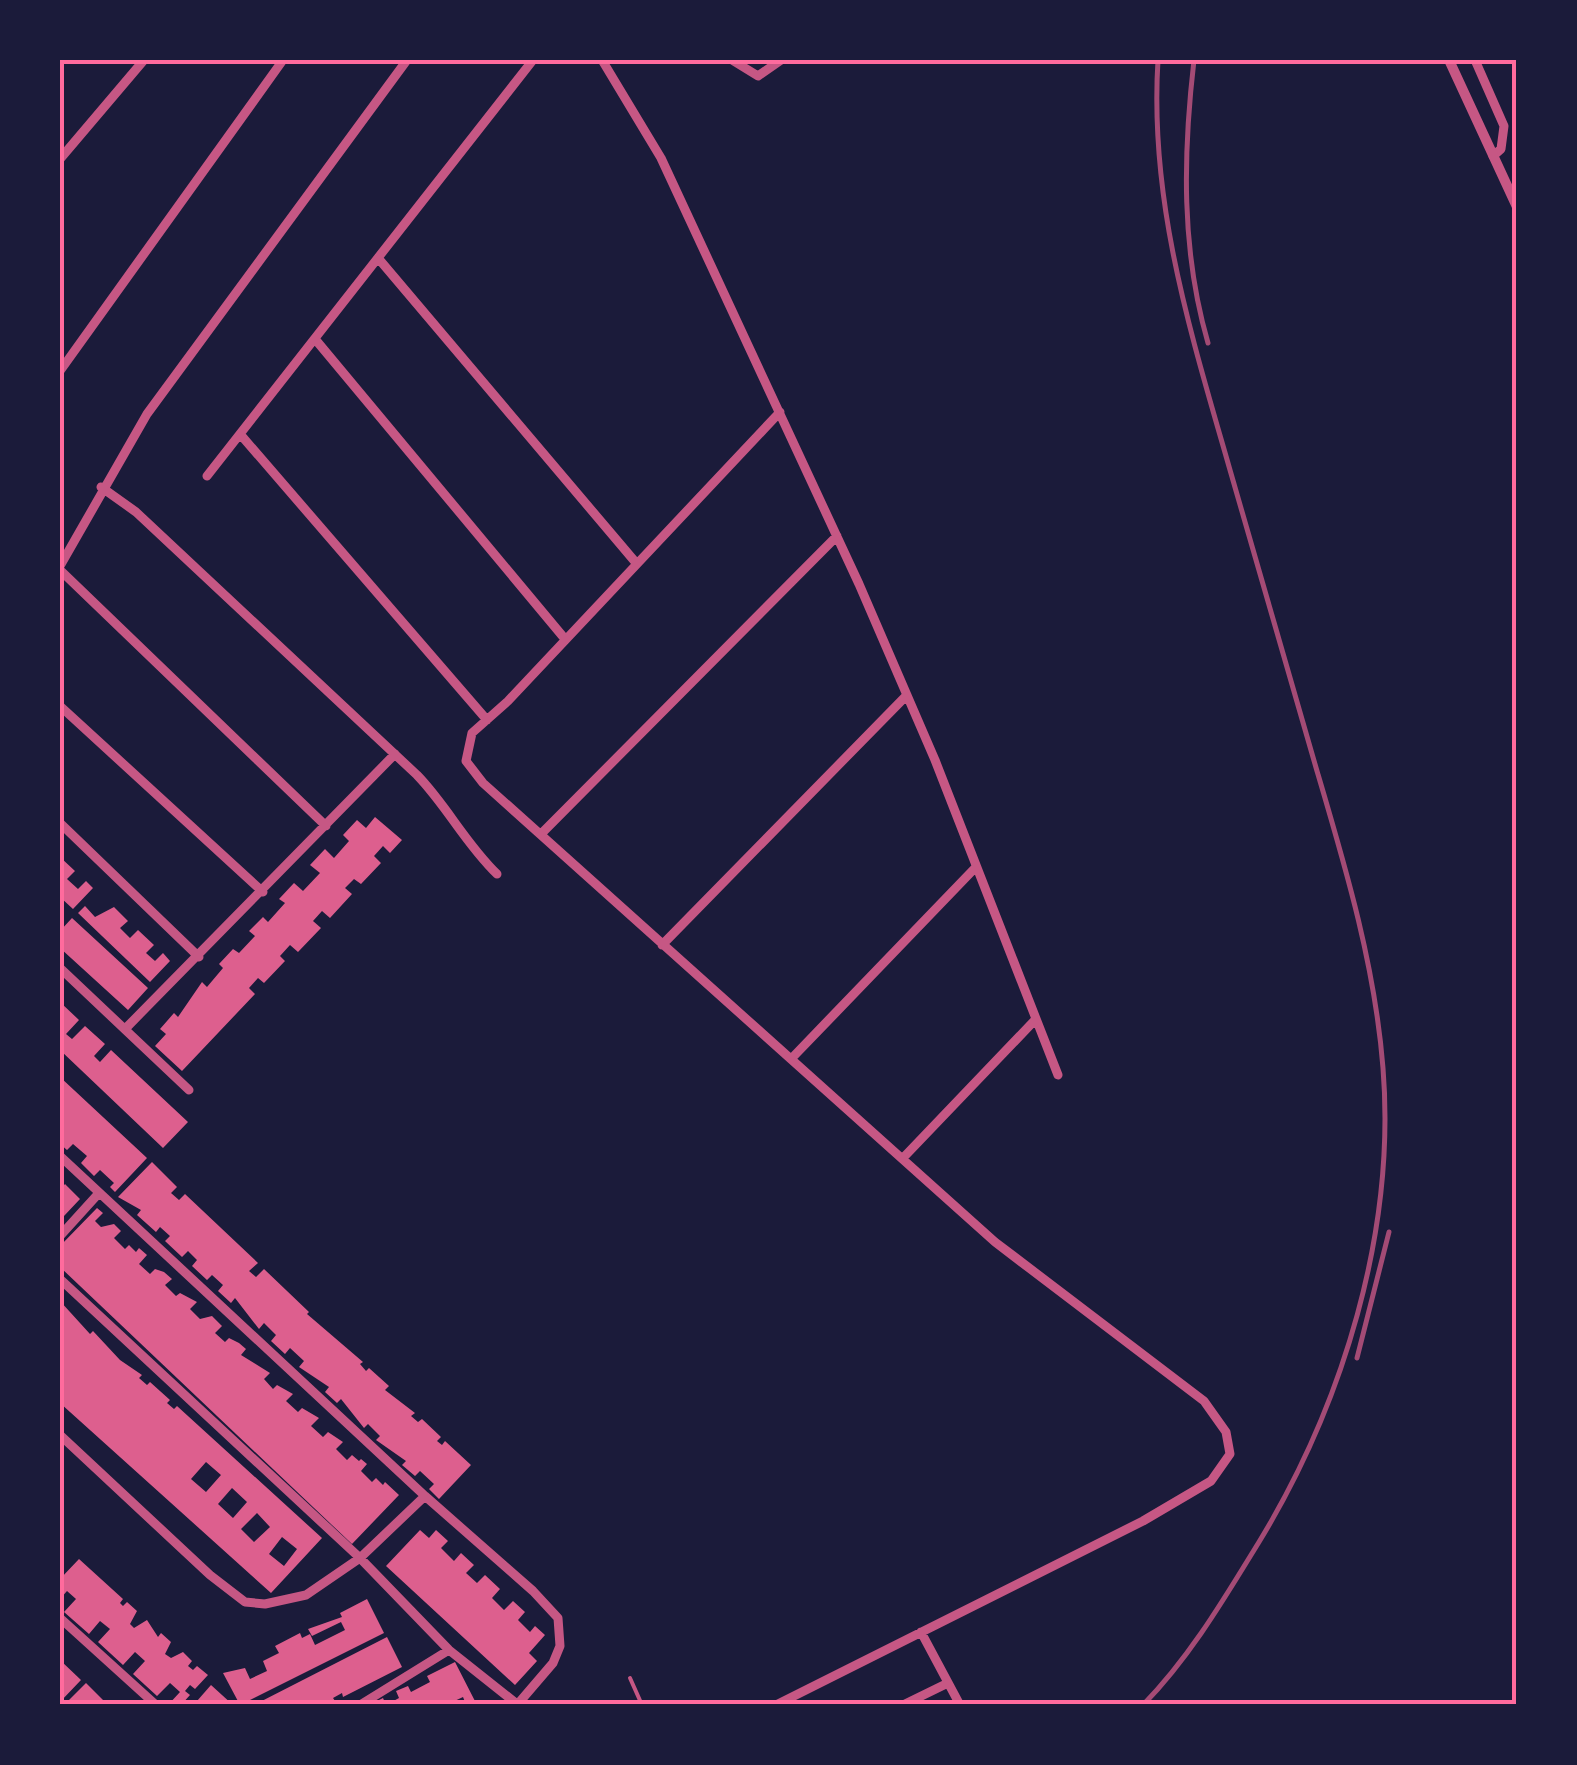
<svg xmlns="http://www.w3.org/2000/svg" width="1577" height="1765" font-family="Ubuntu,sans-serif">
  <style>
    .building { fill: #dd5f8e; fill-rule: evenodd }
    .lines { fill: none; stroke-linecap: round; stroke-linejoin: round }
    .service { stroke: #c65784; stroke-width: 4 }
    .minor { stroke: #c65784; stroke-width: 9 }
    .tertiary { stroke: #c65784; stroke-width: 10 }
    .rail { stroke: #a44b75; stroke-width: 5 }
    .neatline { fill: none; stroke: #ff6b9d; stroke-width: 4 }
  </style>
  <rect width="100%" height="100%" fill="#1b1b3a"/>
  <path class="building" d="M 375,817 L 402,840 L 390,853 L 383,846 L 374,856 L 381,863 L 361,884 L 354,879 L 345,888 L 352,894 L 330,918 L 322,911 L 313,921 L 321,928 L 298,952 L 290,945 L 280,956 L 285,961 L 264,983 L 258,978 L 249,988 L 255,994 L 182,1071 L 155,1046 L 166,1034 L 160,1029 L 174,1013 L 178,1017 L 202,982 L 207,987 L 223,968 L 219,964 L 233,949 L 239,953 L 255,936 L 249,931 L 263,917 L 268,922 L 285,903 L 279,899 L 294,883 L 303,891 L 320,873 L 310,865 L 325,849 L 334,858 L 349,841 L 343,835 L 357,820 L 366,828 Z
    M 60,857 L 75,871 L 67,879 L 78,889 L 86,881 L 93,888 L 73,909 L 60,897 Z
    M 85,906 L 95,917 L 114,907 L 128,921 L 120,928 L 130,938 L 138,930 L 154,945 L 146,953 L 155,961 L 163,953 L 170,961 L 150,982 L 78,913 Z
    M 72,918 L 148,988 L 128,1010 L 60,948 L 60,931 Z
    M 60,1002 L 79,1020 L 66,1034 L 72,1039 L 85,1026 L 105,1044 L 94,1056 L 100,1062 L 111,1050 L 188,1122 L 163,1148 L 60,1050 Z
    M 60,1077 L 147,1158 L 115,1192 L 110,1187 L 114,1183 L 100,1170 L 94,1176 L 81,1163 L 87,1156 L 73,1144 L 67,1150 L 60,1144 Z
    M 152,1162 L 177,1187 L 171,1193 L 179,1200 L 185,1194 L 258,1263 L 249,1271 L 256,1277 L 264,1269 L 309,1312 L 307,1314 L 363,1362 L 360,1364 L 366,1371 L 369,1368 L 389,1386 L 385,1390 L 415,1413 L 411,1416 L 418,1422 L 422,1419 L 441,1437 L 437,1441 L 442,1445 L 445,1441 L 471,1465 L 439,1499 L 429,1489 L 434,1484 L 420,1471 L 415,1476 L 402,1465 L 406,1461 L 376,1440 L 380,1436 L 368,1424 L 364,1428 L 341,1399 L 337,1403 L 325,1392 L 329,1387 L 299,1367 L 304,1361 L 290,1348 L 285,1354 L 271,1341 L 276,1335 L 264,1323 L 259,1329 L 235,1298 L 231,1303 L 218,1291 L 223,1285 L 212,1275 L 207,1280 L 192,1266 L 197,1260 L 188,1251 L 182,1257 L 165,1241 L 170,1236 L 160,1227 L 156,1232 L 137,1215 L 141,1210 L 118,1197 Z
    M 65,1184 L 80,1199 L 64,1216 L 60,1211 L 60,1190 Z
    M 97,1208 L 103,1213 L 95,1221 L 101,1227 L 114,1224 L 121,1231 L 114,1238 L 125,1249 L 129,1245 L 136,1252 L 139,1248 L 147,1255 L 139,1264 L 150,1274 L 155,1269 L 164,1272 L 172,1279 L 165,1285 L 176,1296 L 180,1293 L 197,1302 L 190,1309 L 200,1319 L 212,1316 L 222,1326 L 215,1333 L 225,1342 L 229,1338 L 239,1343 L 246,1349 L 241,1355 L 270,1373 L 264,1379 L 273,1389 L 277,1385 L 293,1394 L 286,1401 L 298,1412 L 302,1408 L 319,1418 L 311,1426 L 323,1437 L 328,1432 L 343,1442 L 336,1449 L 347,1460 L 352,1455 L 359,1461 L 361,1459 L 367,1464 L 361,1471 L 372,1482 L 376,1478 L 383,1485 L 385,1482 L 399,1495 L 352,1544 L 60,1267 L 60,1246 Z
    M 60,1301 L 90,1334 L 93,1331 L 120,1360 L 142,1375 L 139,1378 L 147,1385 L 150,1382 L 170,1400 L 167,1403 L 174,1409 L 177,1406 L 322,1538 L 271,1593 L 60,1403 ZM 206,1462 L 221,1475 L 206,1492 L 191,1479 ZM 232,1488 L 247,1502 L 233,1518 L 218,1504 ZM 257,1513 L 270,1527 L 254,1542 L 241,1529 ZM 282,1537 L 297,1549 L 284,1566 L 269,1554 Z
    M 420,1530 L 429,1538 L 436,1530 L 448,1541 L 441,1548 L 454,1561 L 461,1553 L 474,1565 L 466,1573 L 477,1583 L 485,1575 L 500,1589 L 492,1598 L 504,1610 L 513,1601 L 525,1612 L 518,1620 L 530,1632 L 535,1626 L 545,1635 L 529,1653 L 537,1661 L 515,1685 L 386,1566 Z
    M 79,1559 L 123,1599 L 120,1603 L 123,1606 L 127,1602 L 137,1611 L 130,1624 L 134,1628 L 147,1620 L 158,1637 L 161,1633 L 171,1642 L 165,1654 L 171,1658 L 183,1652 L 192,1661 L 188,1666 L 193,1670 L 197,1666 L 208,1675 L 195,1689 L 190,1685 L 185,1691 L 190,1695 L 181,1705 L 168,1705 L 180,1692 L 170,1683 L 157,1696 L 133,1674 L 145,1661 L 135,1652 L 123,1665 L 98,1642 L 110,1629 L 100,1621 L 89,1634 L 64,1612 L 76,1599 L 67,1591 L 60,1599 L 60,1579 Z
    M 367,1599 L 384,1633 L 240,1705 L 223,1673 L 245,1668 L 250,1679 L 267,1671 L 263,1661 L 279,1653 L 275,1646 L 300,1633 L 302,1638 L 310,1634 L 315,1645 L 345,1630 L 341,1622 L 312,1636 L 308,1629 L 342,1617 L 340,1613 Z
    M 387,1637 L 402,1667 L 343,1697 L 342,1693 L 333,1698 L 335,1701 L 254,1705 Z
    M 60,1660 L 81,1680 L 60,1702 Z
    M 455,1662 L 477,1705 L 460,1705 L 465,1702 L 463,1697 L 446,1705 L 369,1705 L 383,1698 L 386,1705 L 399,1698 L 396,1691 L 408,1686 L 411,1692 L 430,1682 L 427,1676 Z
    M 86,1683 L 108,1705 L 67,1702 Z
    M 211,1685 L 233,1705 L 202,1705 L 197,1701 Z"/>
  <g class="lines">
    <path class="service" d="M 630,1678 L 642,1705"/>
    <path class="minor" d="M 602,60 L 661,158 L 859,584 L 935,760 L 1058,1075
      M 732,60 L 758,76 L 781,60
      M 1475,60 L 1504,126 L 1501,149 L 1493,156
      M 60,159 L 144,60
      M 378,258 L 637,564
      M 315,339 L 565,639
      M 60,371 L 283,60
      M 240,434 L 487,720
      M 207,476 L 533,60
      M 101,487 L 136,512 L 417,775 C 447,806 465,843 497,874
      M 60,566 L 147,414 L 407,60
      M 60,570 L 326,826
      M 60,706 L 263,892
      M 60,823 L 199,957
      M 541,834 L 837,536
      M 662,945 L 907,695
      M 60,968 L 189,1090
      M 126,1028 L 395,754
      M 792,1058 L 975,868
      M 60,1156 L 425,1496 L 360,1558 L 306,1595 L 265,1604 L 245,1602 L 210,1575 L 60,1435
      M 903,1158 L 1036,1019
      M 60,1236 L 99,1193
      M 60,1279 L 360,1558 L 449,1650 L 517,1704
      M 425,1496 L 533,1591 L 558,1618 L 560,1646 L 553,1663 L 517,1705
      M 60,1618 L 156,1705
      M 921,1632 L 960,1705
      M 360,1705 L 449,1650
      M 776,1705 L 1143,1521 L 1211,1481 L 1230,1454 L 1226,1432 L 1204,1401 L 995,1242 L 483,783 L 466,761 L 472,733 L 508,701 L 780,412
      M 903,1705 L 948,1683"/>
    <path class="tertiary" d="M 1449,60 L 1517,207"/>
    <path class="rail" d="M 1194,60 C 1183,155 1181,250 1208,343
      M 1357,1358 L 1389,1232
      M 1143,1705 C 1190,1657 1224,1599 1259,1542 C 1343,1404 1396,1231 1383,1068 C 1375,966 1346,869 1317,771 C 1288,671 1259,570 1230,470 C 1191,334 1149,203 1158,60"/>
  </g>
  <rect width="1577" height="1765" fill="none" stroke="#1b1b3a" stroke-width="125"/>
  <rect x="62" y="62" width="1452" height="1640" class="neatline"/>
</svg>
